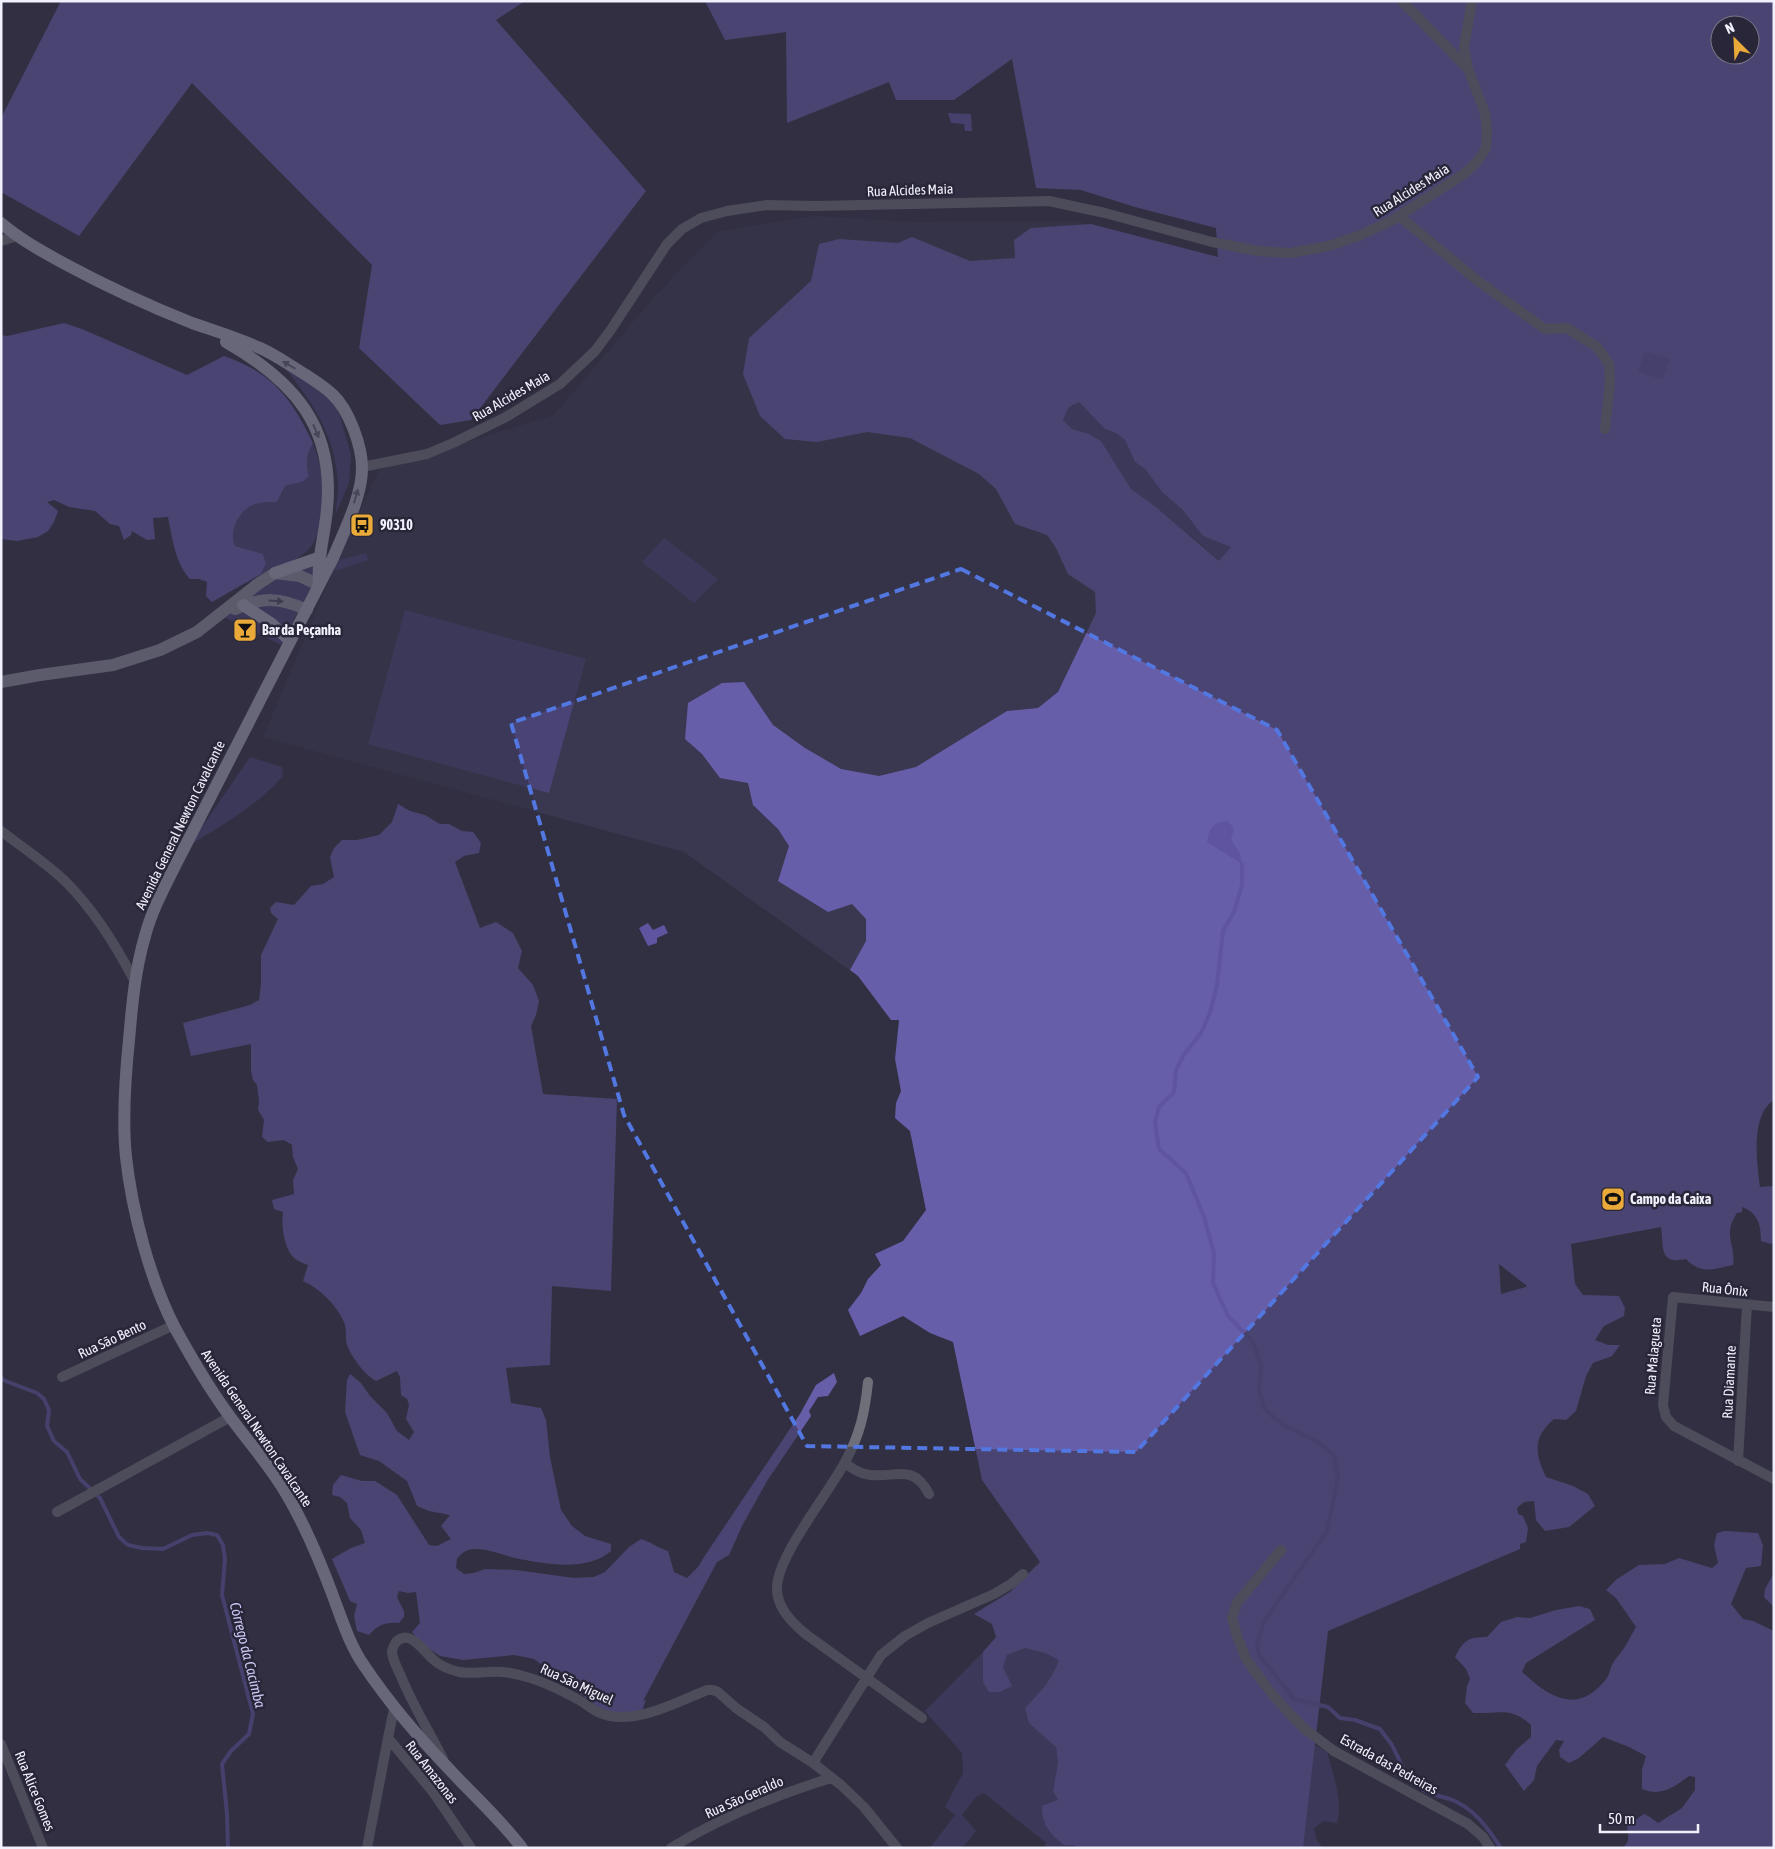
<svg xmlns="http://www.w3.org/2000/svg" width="1775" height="1849" font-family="'Asap Condensed',sans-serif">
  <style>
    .built { fill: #3a3850 }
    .green { fill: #4a4476 }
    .forest { fill: #675eaa; fill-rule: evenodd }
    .water { fill: #5e54a0 }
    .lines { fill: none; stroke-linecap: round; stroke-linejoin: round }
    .stream { stroke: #5e54a0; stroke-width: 4 }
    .street { stroke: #6f6f79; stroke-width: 10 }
    .secondary { stroke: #9191a0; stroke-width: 12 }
    .primary { stroke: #ababbe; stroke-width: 12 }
    .oneway { fill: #636274 }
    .oneway2 { fill: #4d4b5c }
    .marked { fill: none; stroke: #5277e1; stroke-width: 4; stroke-dasharray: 10 6; stroke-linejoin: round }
    .labels { text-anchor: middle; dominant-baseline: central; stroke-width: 5; stroke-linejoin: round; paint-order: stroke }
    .street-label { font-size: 14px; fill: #f1f1fd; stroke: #282638 }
    .poi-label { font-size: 14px; font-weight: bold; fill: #f1f1fd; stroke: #282638; text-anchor: start }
    .water-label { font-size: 15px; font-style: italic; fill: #cac8f3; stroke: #282638 }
  </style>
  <rect width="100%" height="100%" fill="#313042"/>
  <path class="built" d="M 815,216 L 912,222 L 1081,221 L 1107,289 L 1222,534 L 858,976 L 684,852 L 263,737 L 347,538 L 379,470 L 554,415 L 655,296 L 719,231 Z"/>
  <path class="green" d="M 283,366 L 332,400 L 340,416 L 351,455 L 349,483 L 336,513 C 336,503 339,492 338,482 C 335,436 312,400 283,366 Z
    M 1079,402 L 1105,429 L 1116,433 L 1125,440 L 1135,462 L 1145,469 L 1163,493 L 1182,509 L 1203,536 L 1240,550 L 1228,570 L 1203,546 L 1156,507 L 1131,489 L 1101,441 L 1089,434 L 1072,429 L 1063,420 L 1069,407 Z
    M 313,443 C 318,457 322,471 323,485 C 325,501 322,535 310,548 C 299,561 263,575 246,584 L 261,574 L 266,563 L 263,554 L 235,546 C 229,533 237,515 249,507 C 257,502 268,502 277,502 L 285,486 L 302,482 L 310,449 Z
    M 664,538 L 718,579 L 694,603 L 642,562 Z
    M 366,553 L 368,560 L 338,570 L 334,569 L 334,567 L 339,560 Z
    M 328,554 L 281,645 L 220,615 L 241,596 L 318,557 Z
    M 405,610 L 586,659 L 549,793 L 368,744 Z
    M 250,757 L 282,767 L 283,776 C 257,806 222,825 189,846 Z
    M 1025,1648 L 1061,1656 C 1053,1678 1040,1692 1025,1708 L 1056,1747 L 1058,1762 L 1053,1791 L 1058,1800 L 1064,1845 L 1081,1844 L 1084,1848 L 1044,1848 L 1046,1843 L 984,1793 L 976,1797 L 962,1815 L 976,1831 L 962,1848 L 930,1848 L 955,1815 L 945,1807 L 963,1773 L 962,1753 L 925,1711 L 983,1652 L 983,1682 L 1003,1667 L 1007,1655 Z
    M 1306,1740 L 1327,1752 C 1333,1773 1343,1801 1337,1823 L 1324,1821 L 1314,1828 L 1316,1839 L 1323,1848 L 1169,1848 Z"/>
  <path class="forest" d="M 61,1 L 525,1 L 496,20 L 646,191 L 471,420 L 440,425 L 359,348 L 372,265 L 192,83 L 79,236 L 1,192 L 1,118 Z
    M 705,1 L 1774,1 L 1774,1100 C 1750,1115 1757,1163 1760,1187 L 1774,1186 L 1774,1243 L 1771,1244 L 1761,1241 C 1761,1225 1758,1213 1742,1207 L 1742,1212 L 1737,1213 C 1722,1236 1736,1243 1733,1265 C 1714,1269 1701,1275 1686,1259 C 1658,1265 1664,1246 1661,1227 L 1571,1244 L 1575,1284 L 1583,1295 L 1619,1296 L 1625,1308 L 1624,1316 L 1604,1326 L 1595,1340 L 1608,1345 L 1620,1345 L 1612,1356 L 1593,1363 L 1586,1376 L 1576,1411 L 1566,1420 L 1554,1419 C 1532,1438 1535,1453 1546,1477 L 1573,1486 L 1588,1494 L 1595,1506 L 1569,1527 L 1545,1531 L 1536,1520 L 1534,1501 L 1524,1502 L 1517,1508 L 1518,1514 L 1523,1516 L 1528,1528 L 1526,1542 L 1520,1544 L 1520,1549 L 1328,1631 L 1303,1848 L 1075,1848 L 1075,1845 L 1064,1845 C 1050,1833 1042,1826 1042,1806 L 1058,1800 L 1053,1791 L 1058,1762 L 1056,1747 L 1029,1723 L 1025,1708 C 1039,1693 1052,1680 1059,1660 L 1045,1653 L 1025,1648 L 1007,1655 L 1003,1667 L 1012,1686 L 1000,1692 L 989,1692 L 983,1682 L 983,1652 L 996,1637 L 992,1624 L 974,1614 L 1010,1592 L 1040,1562 L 982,1480 L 953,1342 L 930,1333 L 903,1316 L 860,1336 L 848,1310 L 861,1293 L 868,1279 L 881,1265 L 875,1254 L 903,1241 L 926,1210 L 910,1131 L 895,1118 L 896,1103 L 901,1091 L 895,1059 L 899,1020 L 891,1020 L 858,976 L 850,970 L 866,941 L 866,919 L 852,904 L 828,912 L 778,881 L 789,846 L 778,829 L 753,805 L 748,783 L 720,778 L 702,754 L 685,739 L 688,703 L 722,683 L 744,682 L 773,725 L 805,748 L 841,769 L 879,776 L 916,767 L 1007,711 L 1038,708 L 1058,692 L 1096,613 L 1095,592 L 1068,574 L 1056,548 L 1047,535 L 1015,524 L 996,489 L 979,474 L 910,438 L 867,432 L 817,442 L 785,439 L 760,416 L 743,374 L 749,338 L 811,281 L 819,244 L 839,239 L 898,243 L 912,237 L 970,261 L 1015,258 L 1014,240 L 1031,228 L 1091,224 L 1218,257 L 1216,228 L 1135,207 L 1081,190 L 1036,188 L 1012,59 L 954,100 L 896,100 L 889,82 L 787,123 L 786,32 L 725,40 ZM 1720,25 L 1750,25 L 1750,55 L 1720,55 ZM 1079,402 L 1105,429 L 1116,433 L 1125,440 L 1135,462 L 1145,469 L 1163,493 L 1182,509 L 1203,536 L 1231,547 L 1219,561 L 1156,507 L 1131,489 L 1101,441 L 1089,434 L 1072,429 L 1063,420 L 1069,407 ZM 1499,1264 L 1527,1286 L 1526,1287 L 1501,1294 Z
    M 64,323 L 82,329 L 187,375 L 224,356 C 273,373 291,398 313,443 C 307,454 305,465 309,476 L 302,482 L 285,486 L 277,502 C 268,502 257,502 249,507 C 237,515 229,533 235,546 L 263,554 L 266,563 L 261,574 L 212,602 L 206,596 L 207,582 L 199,579 L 190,579 C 175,563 172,537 168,517 L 153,518 L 155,539 L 147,540 L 132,531 L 131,535 L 124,540 L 119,526 L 110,524 L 95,511 L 69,507 L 54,500 L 47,502 L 58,511 L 54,522 L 48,531 L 38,537 L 17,541 L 1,539 L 1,335 L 7,336 Z
    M 398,804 L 410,811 L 425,815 L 440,824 L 449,824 L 462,831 L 473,832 L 481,843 L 479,853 L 464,856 L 455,862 L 480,928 L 496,922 L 513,933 L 522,951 L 518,968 L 533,985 L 539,1001 L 536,1015 L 531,1026 L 543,1094 L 617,1099 L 611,1291 L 552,1286 L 550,1365 L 506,1368 L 511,1403 L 541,1408 L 546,1420 L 550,1457 L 561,1510 L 572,1526 L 585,1536 L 611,1544 L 611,1551 C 587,1572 544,1564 515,1558 C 501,1555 480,1545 466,1551 C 463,1552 459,1556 457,1559 L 456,1568 L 464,1574 L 474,1573 L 485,1569 L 516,1570 L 574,1578 L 594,1577 L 605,1572 L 629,1547 L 641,1539 C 651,1542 658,1548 668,1551 L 674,1572 L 687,1578 L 698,1567 L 706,1554 L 800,1414 L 816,1385 L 834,1373 L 837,1382 L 828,1396 L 818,1397 L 809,1411 L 811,1416 L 767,1481 L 742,1526 L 729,1555 L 717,1562 L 643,1701 L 646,1700 L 642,1711 L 633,1718 L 601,1709 L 534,1659 L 514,1655 L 463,1660 L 440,1656 L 423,1645 L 412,1632 L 420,1623 L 416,1592 L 408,1593 L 399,1591 L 397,1597 L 404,1611 L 404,1617 L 399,1623 C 385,1622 378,1625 369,1635 L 357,1631 L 354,1616 L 357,1604 L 350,1601 L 332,1559 L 351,1548 L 365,1543 L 361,1530 L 350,1518 L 347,1503 L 340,1497 L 332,1495 L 333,1485 L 341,1475 L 362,1481 L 375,1481 L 397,1495 L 429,1545 L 437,1546 L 451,1539 L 441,1526 L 450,1515 L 429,1511 L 417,1506 L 407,1481 L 379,1461 L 360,1455 L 345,1412 L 347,1380 L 350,1374 L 361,1383 L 370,1396 L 387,1413 L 397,1431 L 409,1440 L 414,1432 L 406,1419 L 409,1405 L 407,1399 L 401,1395 L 400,1377 L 397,1371 L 376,1381 C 365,1375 352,1358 347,1345 C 345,1338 347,1329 344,1322 C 336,1304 320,1289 303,1281 L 308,1265 C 305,1264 300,1262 297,1260 C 284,1252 281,1226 283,1212 L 274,1209 L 272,1200 L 294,1194 L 293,1180 L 298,1169 L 293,1157 L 292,1145 L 284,1140 L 268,1142 L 262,1137 L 264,1120 L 258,1110 L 259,1101 L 257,1085 L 253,1080 L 251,1071 L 251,1044 L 191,1056 L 183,1023 L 250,1005 L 259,1000 L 261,983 L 261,955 L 278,919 L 271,913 L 270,908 L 276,902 L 294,905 L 311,886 L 323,884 L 334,877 L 330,857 L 334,848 L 342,840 L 357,840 L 379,835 L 392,822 Z
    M 1725,1531 L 1758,1533 L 1763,1545 L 1761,1566 L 1746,1568 L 1731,1604 L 1743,1619 L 1753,1621 L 1774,1631 L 1774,1848 L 1622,1848 C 1631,1842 1628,1835 1627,1826 L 1644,1814 L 1650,1817 L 1658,1823 L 1682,1808 L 1695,1790 L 1695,1777 L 1689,1776 C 1674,1787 1661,1797 1642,1789 L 1642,1770 L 1646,1756 L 1629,1747 L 1603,1737 L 1579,1758 L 1569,1763 L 1560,1757 L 1559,1750 L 1564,1741 L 1556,1740 L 1537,1766 L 1534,1780 L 1524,1791 L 1505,1765 L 1516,1750 L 1531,1737 L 1531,1725 C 1511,1706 1498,1714 1473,1713 L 1465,1703 L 1467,1686 L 1470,1679 L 1466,1669 L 1455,1657 C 1464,1640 1468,1637 1487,1637 L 1501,1622 L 1517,1617 L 1530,1618 L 1556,1610 L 1579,1606 L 1590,1609 L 1595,1620 L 1526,1663 L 1522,1672 C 1551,1699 1578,1715 1607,1678 C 1610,1673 1610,1668 1613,1663 C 1615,1659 1619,1655 1622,1651 C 1627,1644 1631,1635 1636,1627 L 1616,1598 L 1606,1590 L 1617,1579 L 1639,1565 L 1665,1564 L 1679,1558 L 1712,1568 L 1718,1563 L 1714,1545 L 1717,1533 Z
    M 1774,1573 L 1774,1607 L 1764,1597 L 1765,1589 Z"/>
  <path class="water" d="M 948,113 L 971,114 L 972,131 L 965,131 L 964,124 L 951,123 Z
    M 1645,351 L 1670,359 L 1663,380 L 1638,372 Z
    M 1228,821 L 1234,829 L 1231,839 L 1240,854 L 1242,864 L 1207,842 C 1210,828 1212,822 1228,821 Z
    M 648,923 L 653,930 L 664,925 L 668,933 L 657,938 L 657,943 L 648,946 L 639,928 Z"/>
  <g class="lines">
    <path class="stream" d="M 1242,864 L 1242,885 L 1234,912 L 1223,931 L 1217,985 L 1210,1013 L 1201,1033 L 1183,1056 L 1176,1070 L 1174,1092 L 1159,1107 L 1155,1122 L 1159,1149 L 1186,1173 L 1204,1217 L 1214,1253 L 1213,1283 L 1228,1316 L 1253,1342 L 1261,1365 L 1259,1390 L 1265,1410 L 1282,1424 L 1318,1442 L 1334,1455 L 1338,1478 L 1327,1531 L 1264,1622 L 1257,1644 L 1259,1655 L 1294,1699 L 1328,1707 L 1340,1718 L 1355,1720 L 1380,1729 L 1392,1745 L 1410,1782
      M 1,1377 L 3,1380 L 37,1393 L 44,1399 L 49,1410 L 47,1426 L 54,1441 L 67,1452 L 80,1479 L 100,1498 L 119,1537 L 128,1545 L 142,1548 L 163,1549 L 192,1535 L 207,1533 L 217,1535 L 223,1545 L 225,1559 L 222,1595 L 253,1714 L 249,1734 L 231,1751 L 222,1764 L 227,1814 L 228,1848
      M 1423,1790 C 1432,1795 1441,1796 1450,1799 C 1474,1808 1487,1827 1501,1848"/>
    <path class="street" d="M 1402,1 L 1468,69
      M 1399,216 L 1478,281 L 1545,329 L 1567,328 L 1597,347 L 1609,364 L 1610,382 L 1605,429
      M 1,241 L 17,236
      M 362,467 L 427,454 L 453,443 L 506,417 L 560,384 L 595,351 L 610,331 L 667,244 L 682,229 L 701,218 L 727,211 L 767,205 L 815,206 L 1049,201 L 1105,213 L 1212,242 L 1258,251 L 1290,253 L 1329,246 L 1358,236 L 1391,221 L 1464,174 L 1477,162 L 1486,148 L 1487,132 L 1485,113 L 1468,69 L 1464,47 L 1472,1
      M 1,831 C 22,847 46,863 65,881 C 94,910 116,945 135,982
      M 1774,1307 L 1673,1297 L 1663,1405 L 1666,1417 L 1674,1426 L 1774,1479
      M 62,1377 L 174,1325
      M 868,1382 C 865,1412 860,1435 845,1462 C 829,1493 776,1557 777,1589 C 777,1608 793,1624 807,1635 L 922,1718
      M 1738,1461 L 1747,1305
      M 845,1463 C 853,1469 860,1474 870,1475 C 896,1478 913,1463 929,1494
      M 57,1512 L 230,1417
      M 1281,1550 L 1237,1603 L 1232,1618 L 1237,1636 L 1246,1659 L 1272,1694 L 1292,1716 L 1305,1729 L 1334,1751 L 1468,1824 L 1483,1837 L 1490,1848
      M 394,1709 L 388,1738 L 433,1792 L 471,1848
      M 1,1744 L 43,1848
      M 443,1759 C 429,1731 412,1704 400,1674 C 397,1668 393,1660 392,1653 C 392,1649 394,1645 396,1642 C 410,1627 425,1654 435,1661 C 442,1667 451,1670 459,1672 C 469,1674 479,1672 489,1672 C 501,1671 513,1673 523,1676 C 543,1681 561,1690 579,1700 C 586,1704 592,1709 598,1712 C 631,1728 677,1702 707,1690 L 713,1690 L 718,1692 L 736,1708 L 764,1727 L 780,1742 L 813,1763 L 841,1785 L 864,1807 L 897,1848
      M 813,1763 L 881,1655 L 905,1636 L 928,1623 L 994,1594 L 1011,1584 L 1023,1574
      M 367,1848 L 388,1738
      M 671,1848 C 720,1818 776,1795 831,1778"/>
    <path class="secondary" d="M 235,609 C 262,597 280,597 307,610
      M 1,682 L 40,675 L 113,665 L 160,650 L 197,632 L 258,584 L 275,573 L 300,576 L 319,585"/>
    <path class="primary" d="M 1,223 C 21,240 43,252 65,264 C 106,286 149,306 192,323 C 215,331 238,338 260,348 C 276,355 291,366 306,375 C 315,381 325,387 333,395 C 349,410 362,446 362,468 C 362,497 344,531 333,558 L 176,864 C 164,888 152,910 145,936 C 135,970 132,1005 129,1040 C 125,1079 122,1119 126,1157 C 132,1211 150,1280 175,1328 C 192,1359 210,1390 231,1418 C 250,1444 271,1467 287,1495 C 306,1527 320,1561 333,1596 C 342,1620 350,1646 365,1667 C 390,1704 419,1738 450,1770 C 474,1796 501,1820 522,1848
      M 226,342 C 294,381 335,427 327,509 C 325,535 317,557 319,584
      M 275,573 L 318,558
      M 243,605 L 272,624 L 290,641"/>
  </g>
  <defs><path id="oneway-solid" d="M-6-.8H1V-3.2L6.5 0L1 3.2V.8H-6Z" transform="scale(1.25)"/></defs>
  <g class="oneway">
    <use href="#oneway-solid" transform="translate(289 365) rotate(-150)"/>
    <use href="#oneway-solid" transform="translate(316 431) rotate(67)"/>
    <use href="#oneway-solid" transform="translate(356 496) rotate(-74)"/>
  </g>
  <use class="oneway2" href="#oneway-solid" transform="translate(276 601) rotate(4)"/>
  <path d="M0 0H1775V1849H0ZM 961,569 L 1277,730 L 1478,1077 L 1136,1452 L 807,1446 L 624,1115 L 511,723 Z" fill="#313042" fill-opacity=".55" fill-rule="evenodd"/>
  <path class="marked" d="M 961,569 L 1277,730 L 1478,1077 L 1136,1452 L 807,1446 L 624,1115 L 511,723 Z"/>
  <defs>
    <g id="bus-square" transform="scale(1.25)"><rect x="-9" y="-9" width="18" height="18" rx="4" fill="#eaaa39" stroke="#282638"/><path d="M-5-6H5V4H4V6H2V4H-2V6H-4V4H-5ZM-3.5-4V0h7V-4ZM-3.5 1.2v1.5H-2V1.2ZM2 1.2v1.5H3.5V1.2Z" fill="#111"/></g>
    <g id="bar-square" transform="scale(1.25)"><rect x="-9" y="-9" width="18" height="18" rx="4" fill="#eaaa39" stroke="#282638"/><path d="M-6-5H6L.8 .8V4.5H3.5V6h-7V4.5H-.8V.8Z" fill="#111"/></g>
    <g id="stadium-square" transform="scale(1.25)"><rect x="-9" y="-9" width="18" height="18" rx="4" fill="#eaaa39" stroke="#282638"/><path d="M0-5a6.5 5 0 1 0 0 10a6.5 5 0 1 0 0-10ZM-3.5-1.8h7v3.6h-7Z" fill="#111"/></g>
  </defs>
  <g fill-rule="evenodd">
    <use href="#bus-square" x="362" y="525"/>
    <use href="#bar-square" x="245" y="630"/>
    <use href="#stadium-square" x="1613" y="1199"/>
  </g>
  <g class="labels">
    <g class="street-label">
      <text transform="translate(910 190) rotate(-2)">Rua Alcides Maia</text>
      <text transform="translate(1411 190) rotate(-32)">Rua Alcides Maia</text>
      <text transform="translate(511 396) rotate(-30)">Rua Alcides Maia</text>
      <text transform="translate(180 825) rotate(-64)">Avenida General Newton Cavalcante</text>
      <text transform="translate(1725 1289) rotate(6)">Rua Ônix</text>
      <text transform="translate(112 1339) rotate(-25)">Rua São Bento</text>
      <text transform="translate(1653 1356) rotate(-85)">Rua Malagueta</text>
      <text transform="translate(1729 1382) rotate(-87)">Rua Diamante</text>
      <text transform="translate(257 1428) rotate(56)">Avenida General Newton Cavalcante</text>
      <text transform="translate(577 1684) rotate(25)">Rua São Miguel</text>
      <text transform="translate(1389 1764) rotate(29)">Estrada das Pedreiras</text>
      <text transform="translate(432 1772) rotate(52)">Rua Amazonas</text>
      <text transform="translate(35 1791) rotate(68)">Rua Alice Gomes</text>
      <text transform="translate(744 1797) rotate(-24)">Rua São Geraldo</text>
    </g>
    <g class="poi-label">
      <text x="380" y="525">90310</text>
      <text x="262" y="630">Bar da Peçanha</text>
      <text x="1630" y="1199">Campo da Caixa</text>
    </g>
    <g class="water-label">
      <text transform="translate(248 1655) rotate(76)">Córrego da Cacimba</text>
    </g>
  </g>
  <rect width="1775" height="1849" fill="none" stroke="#f1f1fd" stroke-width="5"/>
  <g transform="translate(1735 40) rotate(336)"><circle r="24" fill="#282638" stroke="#787787"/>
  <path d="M0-4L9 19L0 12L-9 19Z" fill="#eaaa39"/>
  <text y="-8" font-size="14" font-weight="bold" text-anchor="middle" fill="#f1f1fd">N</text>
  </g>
  <path d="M1600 1824v8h98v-8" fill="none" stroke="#f1f1fd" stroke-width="2.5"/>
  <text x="1608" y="1824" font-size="15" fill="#f1f1fd" stroke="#282638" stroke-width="4" paint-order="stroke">50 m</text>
</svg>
